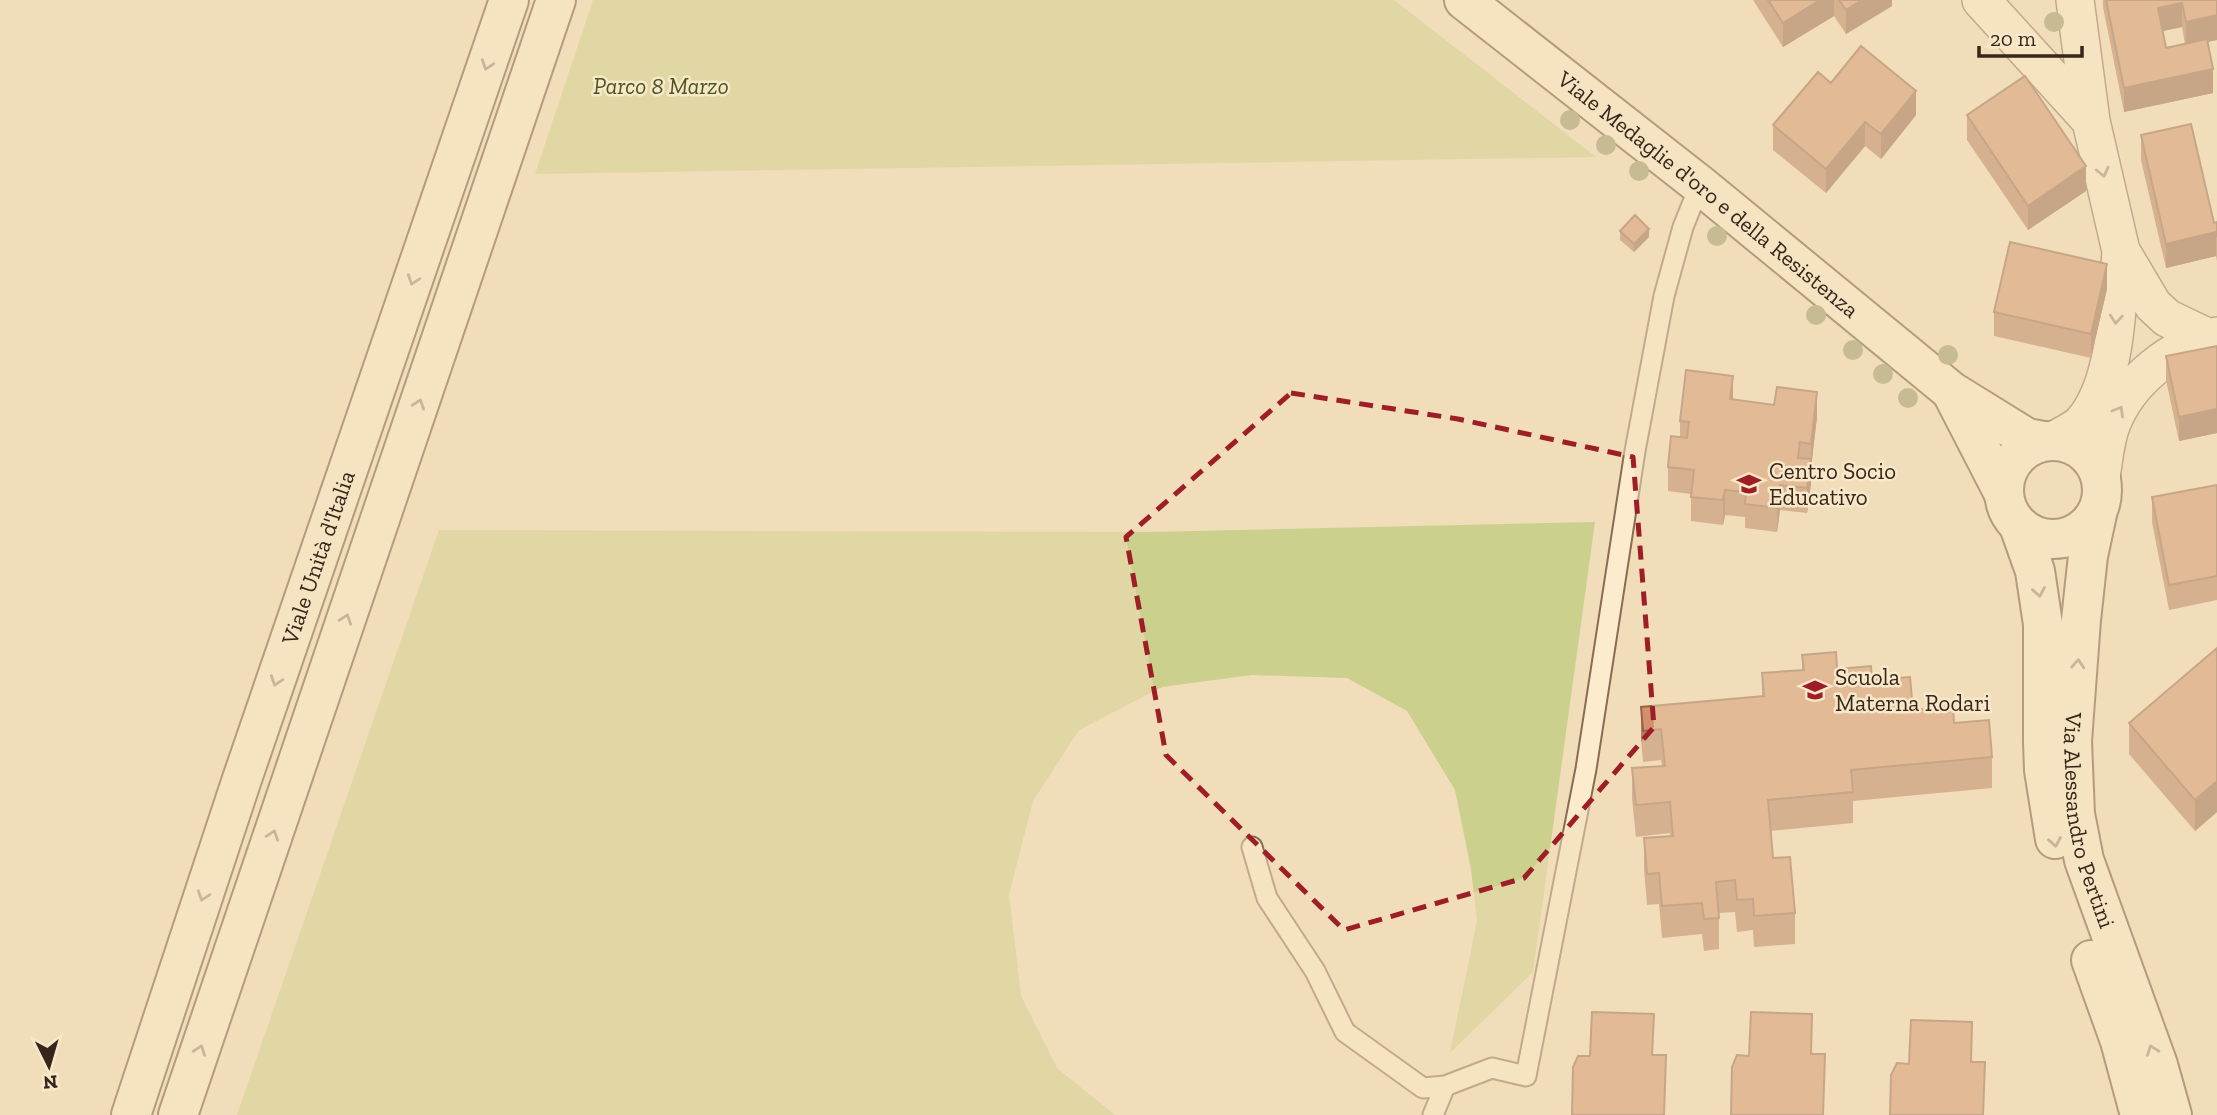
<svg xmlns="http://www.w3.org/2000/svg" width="2217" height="1115" font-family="'Zilla Slab',serif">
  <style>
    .green { fill: #ccd08d }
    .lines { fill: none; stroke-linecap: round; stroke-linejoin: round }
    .lane-casing { stroke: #896c53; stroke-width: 23 }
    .street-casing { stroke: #896c53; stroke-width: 40 }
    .secondary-casing { stroke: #6b4d36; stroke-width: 42 }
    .lane { stroke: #fcebcd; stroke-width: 19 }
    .street { stroke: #fcebcd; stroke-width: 37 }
    .secondary { stroke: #fcebcd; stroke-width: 38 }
    .tree { fill: #969264 }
    .wall { fill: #b57c5d; fill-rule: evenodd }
    .shaded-wall { fill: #94654c }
    .building { fill: #d3906c; stroke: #94654c; stroke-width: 2 }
    .oneway { stroke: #9a8873 }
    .marked { fill: none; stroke: #9d1e27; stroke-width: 5; stroke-dasharray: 14 9; stroke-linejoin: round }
    .labels { text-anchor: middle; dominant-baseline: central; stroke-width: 5; stroke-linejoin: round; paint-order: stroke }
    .park-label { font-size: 23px; font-style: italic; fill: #4b551e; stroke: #f8e8ca }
    .street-label { font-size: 23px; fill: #372619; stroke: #f8e8ca }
    .poi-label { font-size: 23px; fill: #372619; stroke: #f8e8ca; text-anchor: start }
  </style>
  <rect width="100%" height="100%" fill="#f1ddba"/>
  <path class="green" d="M 593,0 L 1394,0 L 1596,157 L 535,174 Z
    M 1595,522 L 1533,972 L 1450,1053 L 1477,921 L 1471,869 L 1455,790 L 1407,711 L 1347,678 L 1252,675 L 1162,687 L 1079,730 L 1033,801 L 1009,894 L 1021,996 L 1057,1068 L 1115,1115 L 237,1115 L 439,530 L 1148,532 Z"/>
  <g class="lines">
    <g class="lane-casing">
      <path id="lane" d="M 1252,847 L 1267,898 L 1315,971 L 1345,1032 L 1423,1088 L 1445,1086
        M 1433,1115 L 1445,1086 L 1492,1068 L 1526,1076 L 1586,769 L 1635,451 L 1664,296 L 1683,227 L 1700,185"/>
    </g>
    <g class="street-casing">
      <path id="street" d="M 1981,0 L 2091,121 L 2121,251 L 2153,305 L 2167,318 L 2209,338
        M 2075,0 L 2091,121
        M 2055,440 C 2063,435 2075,430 2082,423 C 2118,382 2117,303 2121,251
        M 2101,477 C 2104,459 2105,440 2112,423 C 2129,380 2172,346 2217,336"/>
    </g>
    <g class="secondary-casing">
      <g id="secondary">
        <path id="s1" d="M 1464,0 L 1700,185 L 1951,391 L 2027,438 L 2043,441"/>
        <path d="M 1952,393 L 2003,492"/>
        <circle cx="2053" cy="490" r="49"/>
        <path id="s2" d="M 2097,514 L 2088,556 L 2081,620 L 2072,741 L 2075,814 L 2084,860 L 2158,1065 L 2172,1115"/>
        <path d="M 2019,526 L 2035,571 L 2043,624 L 2043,741 L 2044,770 L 2055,839"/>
        <path d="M 2091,960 L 2120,1041 L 2140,1115"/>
        <path id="s3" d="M 131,1115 L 241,782 L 509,0"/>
        <path d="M 178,1115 L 556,0"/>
      </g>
    </g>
    <use href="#lane" class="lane"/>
    <use href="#street" class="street"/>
    <use href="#secondary" class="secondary"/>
  </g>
  <g class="tree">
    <circle cx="2054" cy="22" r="10"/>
    <circle cx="1570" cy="120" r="10"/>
    <circle cx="1606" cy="145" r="10"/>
    <circle cx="1639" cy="171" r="10"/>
    <circle cx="1717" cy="236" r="10"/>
    <circle cx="1816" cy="315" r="10"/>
    <circle cx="1853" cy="350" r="10"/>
    <circle cx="1948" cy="355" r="10"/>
    <circle cx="1883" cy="374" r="10"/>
    <circle cx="1908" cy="398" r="10"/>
  </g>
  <path class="wall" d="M 1753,0 L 1892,0 L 1892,6 L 1846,34 L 1834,16 L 1783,47 Z
    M 2103,0 L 2217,0 L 2217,40 L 2207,42 L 2213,93 L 2124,112 L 2103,7 ZM 2182,27 L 2185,44 L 2166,48 L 2163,31 Z
    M 1831,83 L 1916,115 L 1881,159 L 1865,146 L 1826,193 L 1773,150 L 1773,125 Z
    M 1967,115 L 2086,191 L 2028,230 L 1967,140 Z
    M 2141,135 L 2214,223 L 2217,222 L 2217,261 L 2216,256 L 2166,268 L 2141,160 Z
    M 1620,231 L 1649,237 L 1634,252 L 1620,240 Z
    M 2107,289 L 2091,358 L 1994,336 L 1994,312 Z
    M 2217,346 L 2217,433 L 2179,441 L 2166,380 L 2166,356 Z
    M 1733,400 L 1817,417 L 1811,468 L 1811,484 L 1807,513 L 1780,510 L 1777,532 L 1745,528 L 1745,517 L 1725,515 L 1723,525 L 1691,521 L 1691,494 L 1668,491 L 1668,467 L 1680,437 L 1680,421 Z
    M 2217,485 L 2217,600 L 2169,610 L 2152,522 L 2152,497 Z
    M 2217,648 L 2217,812 L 2195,831 L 2129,754 L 2129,723 Z
    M 1802,655 L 1872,680 L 1913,710 L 1954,723 L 1992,757 L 1992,788 L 1853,801 L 1853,823 L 1771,831 L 1773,858 L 1795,913 L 1795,944 L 1754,947 L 1753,930 L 1737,932 L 1735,912 L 1719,913 L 1719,949 L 1704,951 L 1702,934 L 1662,938 L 1659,904 L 1647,905 L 1644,869 L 1644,838 L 1670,836 L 1670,833 L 1636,837 L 1632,799 L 1632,768 L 1662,766 L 1661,760 L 1643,762 L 1641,738 L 1641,707 L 1762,696 L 1762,673 L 1802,670 Z"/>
  <path class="shaded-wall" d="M 1820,0 L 1834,0 L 1834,16 L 1783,47 L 1783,23 Z
    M 1862,0 L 1892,0 L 1892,6 L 1846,34 L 1846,10 Z
    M 2182,3 L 2182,27 L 2158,32 L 2158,8 Z
    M 2217,15 L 2217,40 L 2186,46 L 2186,22 Z
    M 2213,69 L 2213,93 L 2124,112 L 2124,88 Z
    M 1916,91 L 1916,115 L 1881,159 L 1881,134 Z
    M 1865,122 L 1865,146 L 1826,193 L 1826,169 Z
    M 2086,166 L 2086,191 L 2028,230 L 2028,206 Z
    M 1649,229 L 1649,237 L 1634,252 L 1634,244 Z
    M 2216,232 L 2216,256 L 2166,268 L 2166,244 Z
    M 2107,264 L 2107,289 L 2091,358 L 2091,334 Z
    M 1733,376 L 1733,401 L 1730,399 Z
    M 1817,392 L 1817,417 L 1811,468 L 1811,444 Z
    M 2217,409 L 2217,433 L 2179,441 L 2179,417 Z
    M 1811,459 L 1811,484 L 1807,513 L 1807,488 Z
    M 1780,485 L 1780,510 L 1777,532 L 1777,508 Z
    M 1725,490 L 1725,515 L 1723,525 L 1723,500 Z
    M 2217,781 L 2217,812 L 2195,831 L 2195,800 Z"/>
  <path class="building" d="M 1768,0 L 1820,0 L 1783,23 Z
    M 1839,0 L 1862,0 L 1846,10 Z
    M 2106,0 L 2217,0 L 2217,15 L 2186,22 L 2182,3 L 2158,8 L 2166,48 L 2207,39 L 2213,69 L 2124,88 Z
    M 1861,46 L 1916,91 L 1881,134 L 1865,122 L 1826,169 L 1773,125 L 1818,72 L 1831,83 Z
    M 2025,76 L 2086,166 L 2028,206 L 1967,115 Z
    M 2191,124 L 2214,223 L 2217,222 L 2217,237 L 2216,232 L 2166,244 L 2141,135 Z
    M 1635,215 L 1649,229 L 1634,244 L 1620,231 Z
    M 2010,242 L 2107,264 L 2091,334 L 1994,312 Z
    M 2217,346 L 2217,409 L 2179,417 L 2166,356 Z
    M 1686,370 L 1733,376 L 1730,399 L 1774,405 L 1777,387 L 1817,392 L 1811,444 L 1800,442 L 1798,458 L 1811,459 L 1807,488 L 1780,485 L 1777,508 L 1745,504 L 1746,492 L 1725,490 L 1723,500 L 1691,497 L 1694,470 L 1668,467 L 1671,436 L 1687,438 L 1689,422 L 1680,421 Z
    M 2217,485 L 2217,576 L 2169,585 L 2152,497 Z
    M 2217,648 L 2217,781 L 2195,800 L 2129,723 Z
    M 1836,652 L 1837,669 L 1871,666 L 1872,680 L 1910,677 L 1913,710 L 1953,706 L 1954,723 L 1989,720 L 1992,757 L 1851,770 L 1853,792 L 1768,800 L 1773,858 L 1790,857 L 1795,913 L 1754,916 L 1753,899 L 1737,900 L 1735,880 L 1716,882 L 1719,918 L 1704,919 L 1702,903 L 1662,906 L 1659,873 L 1647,874 L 1644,838 L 1673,836 L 1670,802 L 1636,805 L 1632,768 L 1665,766 L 1661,729 L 1643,731 L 1641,707 L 1764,696 L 1762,673 L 1804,670 L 1802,655 Z
    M 1592,1012 L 1654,1014 L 1652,1055 L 1666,1055 L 1664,1115 L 1572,1115 L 1573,1067 L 1578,1056 L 1590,1056 Z
    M 1751,1012 L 1812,1014 L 1811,1054 L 1825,1054 L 1823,1115 L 1731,1115 L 1732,1067 L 1737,1055 L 1749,1056 Z
    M 1911,1020 L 1972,1022 L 1971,1062 L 1985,1062 L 1983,1115 L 1890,1115 L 1891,1075 L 1897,1063 L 1909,1064 Z"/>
  <defs><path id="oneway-chevron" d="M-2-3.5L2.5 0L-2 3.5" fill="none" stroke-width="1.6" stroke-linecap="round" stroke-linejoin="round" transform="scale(1.75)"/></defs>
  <g class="oneway">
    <use href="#oneway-chevron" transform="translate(487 65) rotate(109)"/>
    <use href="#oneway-chevron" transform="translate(2103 172) rotate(77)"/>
    <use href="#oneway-chevron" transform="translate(413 280) rotate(109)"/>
    <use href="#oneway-chevron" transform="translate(2116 319) rotate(95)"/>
    <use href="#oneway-chevron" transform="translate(419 404) rotate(-71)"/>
    <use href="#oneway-chevron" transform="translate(2119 411) rotate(-60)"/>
    <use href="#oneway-chevron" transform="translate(2039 592) rotate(80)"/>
    <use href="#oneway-chevron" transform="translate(346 619) rotate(-71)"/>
    <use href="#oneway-chevron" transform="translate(2078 664) rotate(-86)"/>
    <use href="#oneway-chevron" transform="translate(276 681) rotate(109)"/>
    <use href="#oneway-chevron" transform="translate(273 835) rotate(-71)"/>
    <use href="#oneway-chevron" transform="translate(2055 842) rotate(80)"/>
    <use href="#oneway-chevron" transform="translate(203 896) rotate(108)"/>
    <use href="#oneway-chevron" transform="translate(200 1050) rotate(-71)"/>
    <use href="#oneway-chevron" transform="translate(2152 1050) rotate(-110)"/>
  </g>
  <path d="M0 0H2217V1115H0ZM 1291,393 L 1458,419 L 1633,457 L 1654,727 L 1524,878 L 1344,930 L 1166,755 L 1126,537 Z" fill="#f1ddba" fill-opacity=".55" fill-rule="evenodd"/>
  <path class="marked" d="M 1291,393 L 1458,419 L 1633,457 L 1654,727 L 1524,878 L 1344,930 L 1166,755 L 1126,537 Z"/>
  <defs>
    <g id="school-bare" transform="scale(1.89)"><path d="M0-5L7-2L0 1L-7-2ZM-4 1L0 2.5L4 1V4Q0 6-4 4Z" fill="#9d1e27" stroke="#f8e8ca" stroke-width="2.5" paint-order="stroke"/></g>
  </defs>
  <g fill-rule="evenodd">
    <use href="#school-bare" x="1749" y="484"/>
    <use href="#school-bare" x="1815" y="690"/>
  </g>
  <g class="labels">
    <g class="park-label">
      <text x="661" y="86">Parco 8 Marzo</text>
    </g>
    <g class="street-label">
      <text stroke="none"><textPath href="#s1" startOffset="312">Viale Medaglie d'oro e della Resistenza</textPath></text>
      <text stroke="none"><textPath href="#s3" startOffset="588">Viale Unità d'Italia</textPath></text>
      <text stroke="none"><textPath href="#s2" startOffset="310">Via Alessandro Pertini</textPath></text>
    </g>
    <g class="poi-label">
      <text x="1769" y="471">Centro Socio<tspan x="1769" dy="26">Educativo</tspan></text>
      <text x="1835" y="677">Scuola<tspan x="1835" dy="26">Materna Rodari</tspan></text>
    </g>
  </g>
  <g transform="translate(49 1066) rotate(175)" stroke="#f8e8ca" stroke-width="5" paint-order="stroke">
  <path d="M0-5L12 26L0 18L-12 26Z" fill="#372619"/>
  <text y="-10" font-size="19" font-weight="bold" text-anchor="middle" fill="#372619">N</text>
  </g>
  <path d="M1979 46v10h103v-10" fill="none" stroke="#372619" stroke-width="3.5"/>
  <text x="1990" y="46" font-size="21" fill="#372619" stroke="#f8e8ca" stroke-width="5" paint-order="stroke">20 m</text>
</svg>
